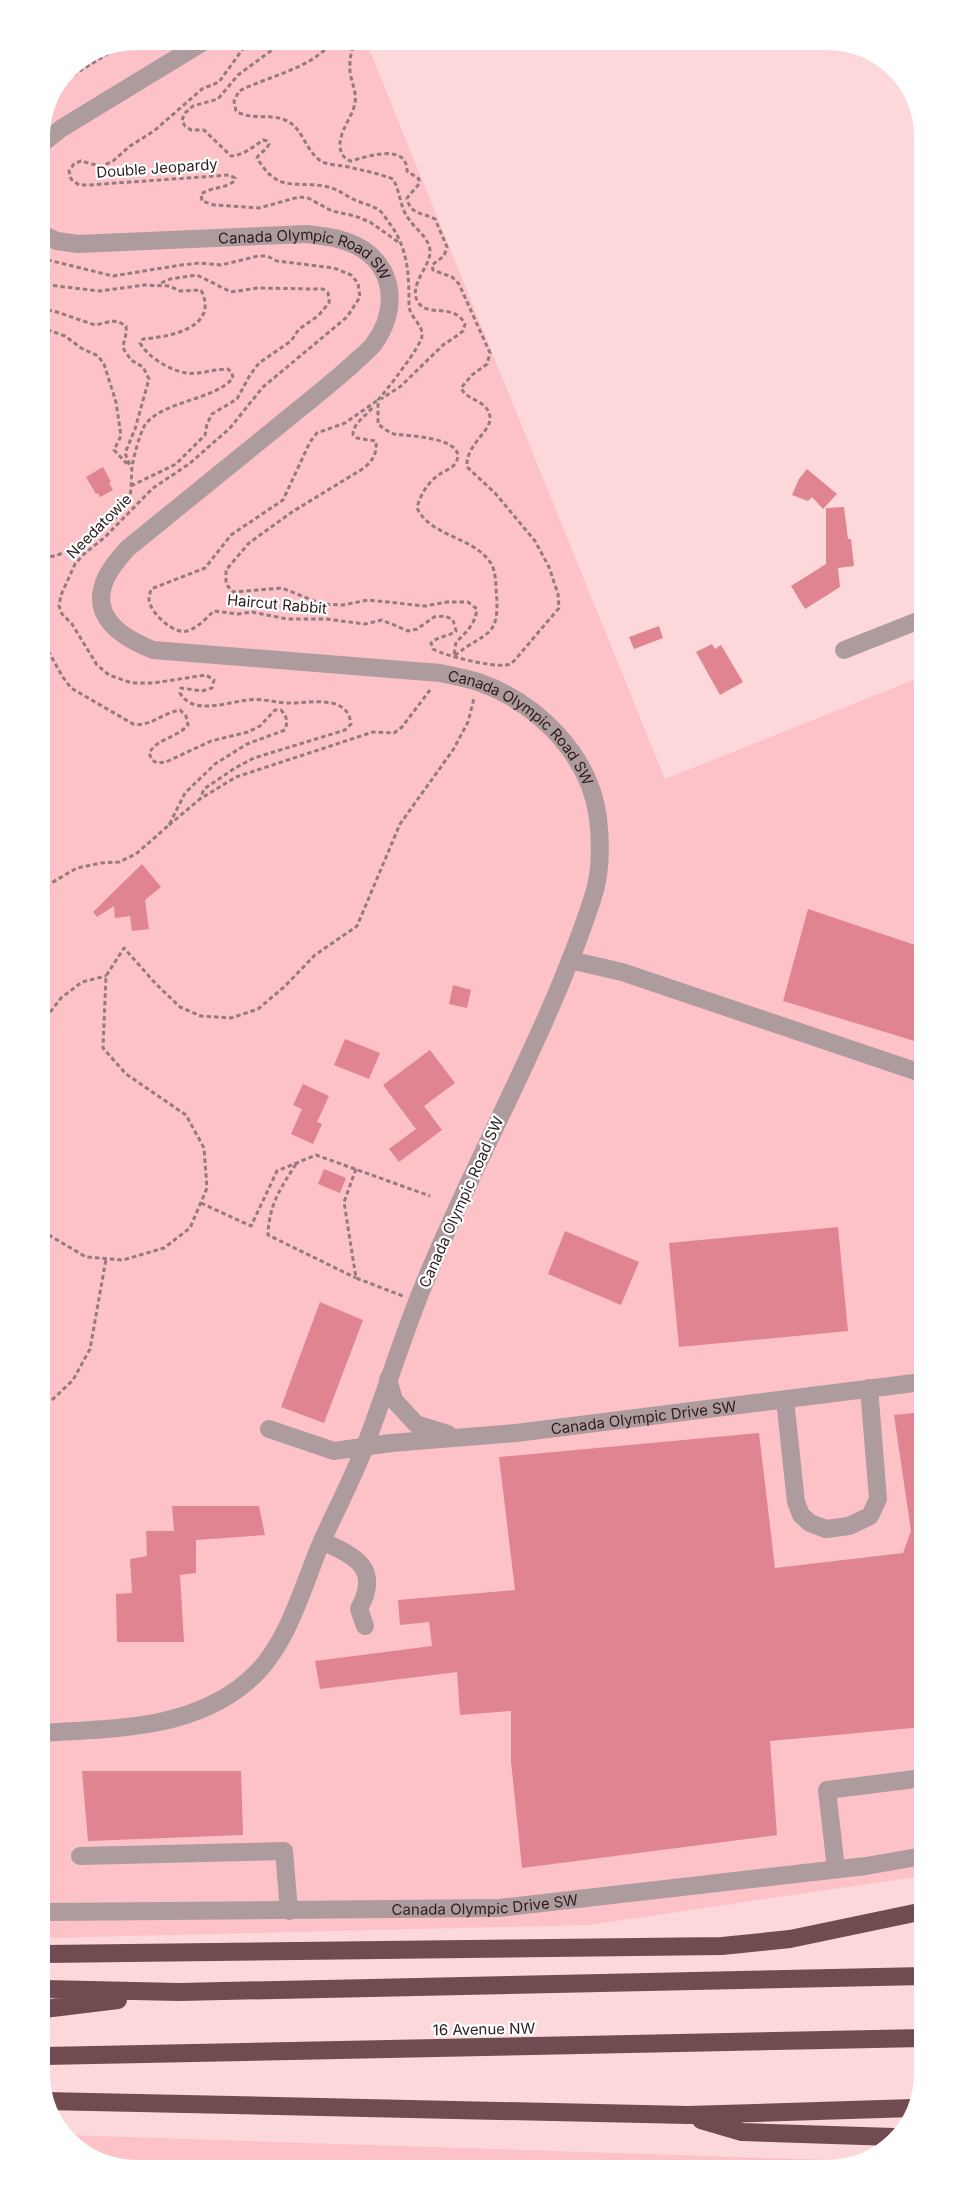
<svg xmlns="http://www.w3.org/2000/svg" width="963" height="2209" font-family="Inter,sans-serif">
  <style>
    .green { fill: #fcc2c8 }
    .building { fill: #e08491 }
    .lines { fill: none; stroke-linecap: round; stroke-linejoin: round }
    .path { stroke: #957b7d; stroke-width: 3; stroke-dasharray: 4.5 3; stroke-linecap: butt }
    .minor { stroke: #ae9b9d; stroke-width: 18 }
    .highway { stroke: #704c50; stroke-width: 18 }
    .labels { text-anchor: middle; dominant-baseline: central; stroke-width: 4.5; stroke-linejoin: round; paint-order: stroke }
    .street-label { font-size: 15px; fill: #2c1c1e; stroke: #fff }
  </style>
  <rect width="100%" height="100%" fill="#fcd8db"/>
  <path class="green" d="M 136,39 L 365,39 L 665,779 L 913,680 L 920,698 L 923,1876 L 588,1925 L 44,1938 L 39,130 L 68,67 Z
    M 66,2135 L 864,2161 L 859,2165 L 129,2170 L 77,2150 Z"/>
  <path class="building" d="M 103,467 L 111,482 L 109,483 L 113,490 L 100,497 L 98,493 L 96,494 L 86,477 Z
    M 807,469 L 837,494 L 823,509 L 812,497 L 808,501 L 792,495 L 799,479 Z
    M 844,507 L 848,539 L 851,539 L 854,566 L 838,568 L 840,587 L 805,609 L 791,586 L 826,564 L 826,508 Z
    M 659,626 L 663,638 L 634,649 L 629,637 Z
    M 712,644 L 715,649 L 721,645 L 743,682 L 720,695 L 696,652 Z
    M 142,864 L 161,887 L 145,900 L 149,929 L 132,931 L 130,916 L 115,918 L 114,906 L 97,917 L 93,912 Z
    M 808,909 L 921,947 L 921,1043 L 783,1001 Z
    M 453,985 L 471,990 L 467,1008 L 449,1004 Z
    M 345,1039 L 380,1053 L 369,1079 L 334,1065 Z
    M 430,1050 L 455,1083 L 424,1106 L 442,1130 L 399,1162 L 389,1149 L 416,1129 L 383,1085 Z
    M 303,1084 L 329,1096 L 317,1122 L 322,1124 L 313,1144 L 291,1134 L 302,1109 L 293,1105 Z
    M 324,1169 L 346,1178 L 340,1193 L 318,1184 Z
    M 838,1227 L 848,1331 L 679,1347 L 669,1243 Z
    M 565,1231 L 639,1262 L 621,1305 L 548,1274 Z
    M 320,1302 L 363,1320 L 324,1423 L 281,1407 Z
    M 922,1412 L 923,1727 L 770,1741 L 777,1835 L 522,1868 L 511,1761 L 511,1711 L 460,1715 L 457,1672 L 320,1689 L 315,1661 L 432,1646 L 429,1622 L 400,1625 L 398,1600 L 515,1590 L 499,1457 L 759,1433 L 775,1568 L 903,1553 L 911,1531 L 894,1415 Z
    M 172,1506 L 259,1506 L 265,1535 L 196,1540 L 196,1573 L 180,1575 L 184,1642 L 117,1642 L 116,1594 L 132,1593 L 130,1559 L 147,1556 L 146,1531 L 174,1531 Z
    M 82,1771 L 241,1771 L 243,1835 L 88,1841 Z"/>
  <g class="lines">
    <path class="path" d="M 257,39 L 245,46 L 219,82 L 202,89 L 154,131 L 130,146 L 112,162 L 100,166 L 81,161 L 74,164 L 69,171 L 71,179 L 79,185 L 89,185 L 229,175 L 235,178 L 233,182 C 223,189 211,187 201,194 L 202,201 L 214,205 L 259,208 L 299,197 L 308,198 L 332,211 L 355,216 L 370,222 L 401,244
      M 281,39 L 272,50 L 238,75 L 218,99 L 193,106 L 184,114 L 182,121 L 185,126 L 191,130 L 204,130 L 231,156 C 244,155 253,147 263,140 L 267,141 L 269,144 C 266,151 260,152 257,158 C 278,193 293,181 324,186 C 336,188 343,194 353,199 C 361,203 371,205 379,210 C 383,213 387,220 390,224 C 408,248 409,275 409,303 C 408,317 423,323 422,336 C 422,345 386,391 378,400 L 378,424 C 383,428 388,432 394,434 C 406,436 472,437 455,464 C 452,468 445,471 440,474 C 428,482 420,495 417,508 C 431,537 472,536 490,562 C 495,568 496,581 496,589 C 501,639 487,630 454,656
      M 335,39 C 312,69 271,75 239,91 L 234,101 L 236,111 C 252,121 269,113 285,120 C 303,127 305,151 321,161 C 327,165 337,165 344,166 C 361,170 377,173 393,179 C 400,191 400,207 408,218 C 415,229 431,239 430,253 C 429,268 408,286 418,302 C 427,318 454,302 465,324 L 463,331 L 458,335 L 443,345 L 401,386 L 381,399
      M 354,39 C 352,50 349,60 350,71 C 351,82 357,92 355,103 C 352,118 339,131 340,147 C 341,154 344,159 351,161 C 368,156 407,143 407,171 L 419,179 L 419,184 L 407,198 C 410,215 422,212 435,219 L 447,247 L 444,256 L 432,265 L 433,270 L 452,277 L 459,284 L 490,353 L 487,364 L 472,375 L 461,388 C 467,401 488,400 490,417 C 492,431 465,445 467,467 L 495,493 L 535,541 L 549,567 L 558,594 L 559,608 L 514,661 C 511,663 510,665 505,665 C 490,667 446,656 433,649 L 431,643 C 438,636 448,637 456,631 L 453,620 L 445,616 L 434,617 L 417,629 L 408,631 L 382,620 L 365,624 L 326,619 L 287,619 L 252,612 L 238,614 L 214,611 C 206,618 198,628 187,631 C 174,635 149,612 149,599 C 149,596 150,593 151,589 L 205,568 L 231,535 L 283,500 L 310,442 L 317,433 L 345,423 L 378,400
      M 60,83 L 124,44
      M 40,258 L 113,276 L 181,265 L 200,263 L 221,265 L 258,256 L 267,256 L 277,261 L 334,268 L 351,275 L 358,283 L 360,297 L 347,317 L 263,387 L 230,428 L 189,464 L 153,488 L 104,538 L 84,554 L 75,564 L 61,595 L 59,606 L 62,614 L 72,624 L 97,665 L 109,675 L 132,683 L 153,683 L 206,675 L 214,680 L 212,688 L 202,691 L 181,688 L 180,693 C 193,716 227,702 248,700 C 262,698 276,703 290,703 C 310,703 348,694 351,724 L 345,730 L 254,758 L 235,768 L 204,789 L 200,799
      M 40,279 L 48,285 L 100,291 L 144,285 L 169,286 L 180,291 L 201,290 C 220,328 169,337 143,339 L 140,343 C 148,357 169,370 186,373 C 199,375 214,369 228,369 L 232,373 L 233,378 C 215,400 162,401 145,425 C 140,433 133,458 132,468 C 131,477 132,487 130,495 C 121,524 69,558 40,558
      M 40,309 L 54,311 L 95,325 L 112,321 L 119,322 L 126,326 C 127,335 124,339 123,348 L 131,360 L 143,367 L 149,379 L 135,429 L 125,453 L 131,468
      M 40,327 L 65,336 L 81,348 L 98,356 L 104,364 L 116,402 L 121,436 L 114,450 L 129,466
      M 372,408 C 365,417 353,423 353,435 L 357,438 L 376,441 C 377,454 373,460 364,468 L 292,512 L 249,543 L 226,570 L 226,584 L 233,592 L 282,588 L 322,604 L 343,605 L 368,600 L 425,606 L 447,602 L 468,602 L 477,609 C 475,624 467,632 456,642 L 454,655
      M 131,486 L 176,464 L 205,435 L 207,424 L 212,414 L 237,399 L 250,375 L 259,363 L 291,341 L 299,329 L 318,316 L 329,303 L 329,299 L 328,293 L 323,289 L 312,289 L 258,288 L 231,292 L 197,275 L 170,279 L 159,284
      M 41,647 L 50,654 L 62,676 L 71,688 L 133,724 C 151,727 162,713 180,710 L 186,716 L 188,725 C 177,738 158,738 149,753 L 152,760 L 157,763 L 166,762 L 211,741 L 248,732 L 260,726 L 275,710 L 281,710 C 287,717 288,721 285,730 L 247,744 L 215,764 L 185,793 L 169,825 L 136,854 L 119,862 L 101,863 L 77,868 L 41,889
      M 169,825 L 200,799 L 236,777 L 373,732 L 394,733 L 402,727 L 430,690
      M 41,1024 L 61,998 L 82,982 L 106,976
      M 296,1164 C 280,1189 269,1205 268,1235 L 356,1278
      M 356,1169 L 344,1202 L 356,1278 L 403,1296
      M 201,1203 L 251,1226 L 277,1171 L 316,1155 L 430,1196
      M 42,1231 L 86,1257 L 123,1260 L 164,1248 L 190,1228 L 207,1188 L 204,1148 L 186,1115 L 126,1074 L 103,1048 L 106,976 L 124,948 L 156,984 L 180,1007 L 201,1016 L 231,1018 L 258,1009 L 284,987 L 315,955 L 357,926 L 400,824 L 453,750 L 468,722 L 474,698
      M 52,1400 L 73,1380 L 90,1349 L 106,1259"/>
    <g class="minor">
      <path d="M 39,146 L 62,128 L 208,39"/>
      <path id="s1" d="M 39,233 L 57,241 L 78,244 L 307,234 C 324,236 340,238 355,245 C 396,265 399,311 373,345 C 367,352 359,358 353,364 C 332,383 309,401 287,419 C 234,462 181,505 128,548 C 120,557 111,567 106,578 C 88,617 123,638 153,650 L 440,673 C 453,676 468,678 481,683 C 538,704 590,755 598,818 C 601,844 601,875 592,900 C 548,1034 474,1159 422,1289 C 401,1341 385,1394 365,1446 C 352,1481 334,1513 319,1548 C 301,1592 286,1649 248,1681 C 191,1730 114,1728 43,1733"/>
      <path d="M 844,650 L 920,620"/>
      <path d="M 570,960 L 622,972 L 921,1073"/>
      <path d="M 388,1379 L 394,1400 L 416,1424 L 448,1434"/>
      <path d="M 785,1400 L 796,1502 L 801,1515 L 810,1523 L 826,1529 L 849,1526 L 870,1516 L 878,1499 L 869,1388"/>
      <path id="s2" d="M 269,1429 L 334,1451 L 391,1443 L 516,1433 L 922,1382"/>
      <path d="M 322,1541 C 356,1557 381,1568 359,1609 L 365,1626"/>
      <path d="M 80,1856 L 284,1851 L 289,1911"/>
      <path d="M 836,1869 L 827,1790 L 923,1778"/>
      <path id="s3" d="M 44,1912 L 499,1908 L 866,1866 L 923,1856"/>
    </g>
    <path class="highway" d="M 44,1954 L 722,1946 L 790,1939 L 924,1911
      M 44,1989 L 179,1992 L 924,1976
      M 44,2009 L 118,2000
      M 44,2056 L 924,2038
      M 44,2101 L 688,2115 L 913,2108
      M 701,2120 L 742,2132 L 894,2137"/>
  </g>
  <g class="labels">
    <g class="street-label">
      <text transform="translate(157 168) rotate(-4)">Double Jeopardy</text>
      <text stroke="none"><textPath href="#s1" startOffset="274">Canada Olympic Road SW</textPath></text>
      <text transform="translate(99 526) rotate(-45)">Needatowie</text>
      <text transform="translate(277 604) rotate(5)">Haircut Rabbit</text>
      <text stroke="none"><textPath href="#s1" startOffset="1281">Canada Olympic Road SW</textPath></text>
      <text transform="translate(461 1202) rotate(-66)">Canada Olympic Road SW</text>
      <text stroke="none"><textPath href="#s2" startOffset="380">Canada Olympic Drive SW</textPath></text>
      <text stroke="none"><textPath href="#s3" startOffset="441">Canada Olympic Drive SW</textPath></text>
      <text transform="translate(484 2029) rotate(-1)">16 Avenue NW</text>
    </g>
  </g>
  <path d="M0 0H963V2209H0ZM136 50H828A86 86 0 0 1 914 136V2074A86 86 0 0 1 828 2160H136A86 86 0 0 1 50 2074V136A86 86 0 0 1 136 50Z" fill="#fff" fill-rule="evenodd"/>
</svg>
